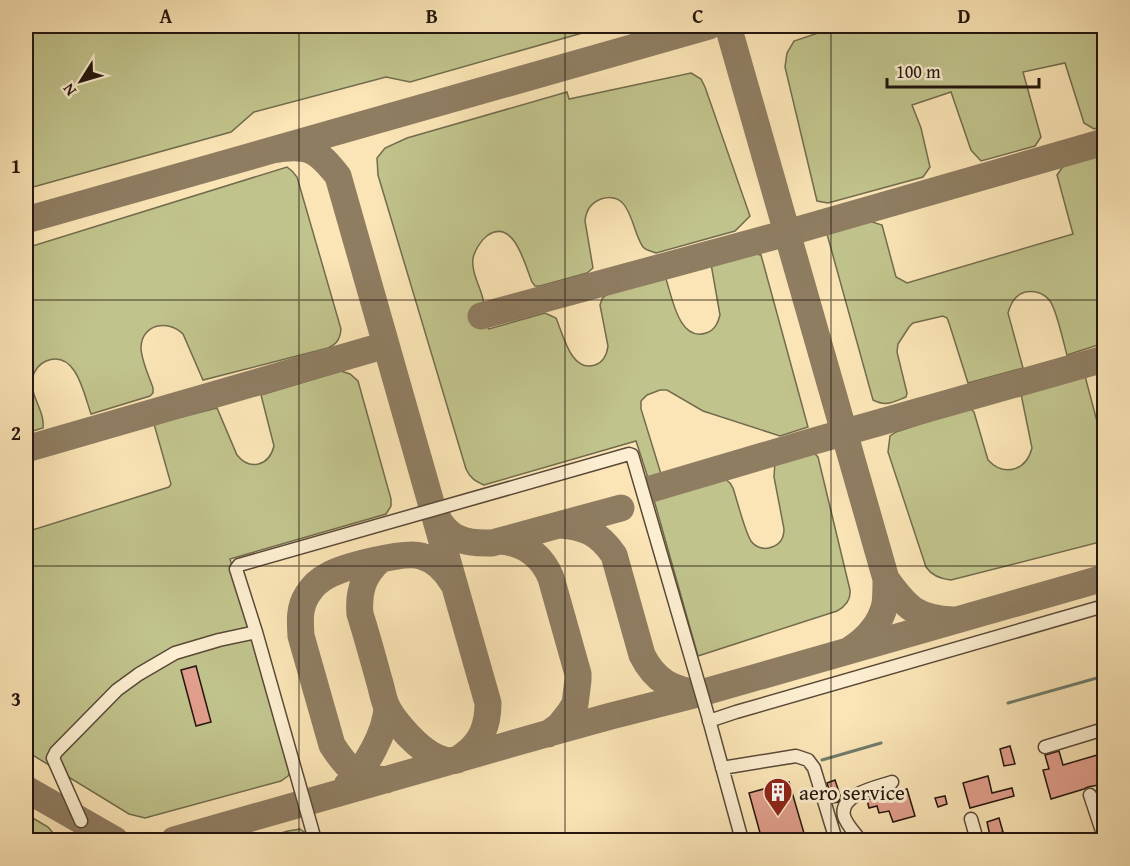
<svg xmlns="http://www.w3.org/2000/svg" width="1130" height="866" font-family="'Gentium Book Plus',serif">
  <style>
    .green { fill: #c1c38c; stroke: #726c4d; stroke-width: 1.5 }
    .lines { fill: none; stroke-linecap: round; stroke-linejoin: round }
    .stream { stroke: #6e7c6b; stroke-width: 3 }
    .taxiway { stroke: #8f7d62; stroke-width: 27 }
    .building { fill: #e29f8d; stroke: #23150e; stroke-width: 1.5 }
    .minor-casing { stroke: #594938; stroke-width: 15 }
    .minor { stroke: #fceed0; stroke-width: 12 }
    .grid { fill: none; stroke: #23150e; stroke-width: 1.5; stroke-opacity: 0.55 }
    .labels { text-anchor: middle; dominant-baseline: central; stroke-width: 6; stroke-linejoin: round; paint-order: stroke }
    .poi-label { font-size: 21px; fill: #23150e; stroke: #fceed0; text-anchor: start }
    .neatline { fill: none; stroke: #23150e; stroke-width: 2 }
    .grid-label { font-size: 20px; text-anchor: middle; font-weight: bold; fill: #23150e }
  </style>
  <rect width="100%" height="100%" fill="#fbe5b6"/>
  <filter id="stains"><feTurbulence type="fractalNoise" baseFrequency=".00333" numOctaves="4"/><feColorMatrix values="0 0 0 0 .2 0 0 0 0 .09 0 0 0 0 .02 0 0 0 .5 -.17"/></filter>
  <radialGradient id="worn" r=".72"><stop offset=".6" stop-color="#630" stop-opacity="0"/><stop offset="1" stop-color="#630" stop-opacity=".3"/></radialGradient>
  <path class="green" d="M 26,26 L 607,26 L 410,82 L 386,77 L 254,112 L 231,132 L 26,189 Z
    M 839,26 L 1104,26 L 1104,126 L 1094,129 L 1084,123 L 1065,63 L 1023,72 L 1041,137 L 1035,146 L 981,161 L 971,150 L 951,92 L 912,105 L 921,128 L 930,167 L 923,177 L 828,203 L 817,201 L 785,67 L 787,53 L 794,41 Z
    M 691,73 L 701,79 L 705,87 L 750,216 L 735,231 L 656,253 C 651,251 647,251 643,247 C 631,231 632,189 601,199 C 590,203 586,211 585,221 L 593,268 L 587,273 L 540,286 L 535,286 L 532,282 C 525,265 514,218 488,235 C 481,240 475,250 473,258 C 471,272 480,286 483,299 C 484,306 483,302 481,308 C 479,317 484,323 489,329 L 545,313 L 556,318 C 563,334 571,373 595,365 C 604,362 607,354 608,346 L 600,305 L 602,299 L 607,294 L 666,279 C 672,297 679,342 706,333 C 715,330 718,323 720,315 L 711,264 L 750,253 L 761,255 L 808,427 L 780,436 L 703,411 L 667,390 L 660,390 L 647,395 L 641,401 L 641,409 L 661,474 L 648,478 L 636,441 L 484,485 C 475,481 470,478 466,469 L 378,175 L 377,158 L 385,148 L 407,138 L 567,92 L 569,99 Z
    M 1102,154 L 1104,155 L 1104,343 L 1067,355 C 1063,341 1057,311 1050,301 C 1044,293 1034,290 1025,292 C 1015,295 1011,303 1008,313 L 1023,368 L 968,383 L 949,323 L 947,318 L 943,316 L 913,323 L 909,327 L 898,344 L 897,352 L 907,393 L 906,397 C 893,402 887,407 873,400 L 827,234 L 869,221 L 882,225 L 896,277 L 907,283 L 1073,234 L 1057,175 L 1064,165 Z
    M 287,167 L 292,171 L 297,177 L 341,329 C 340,339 337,344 328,348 L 203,380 L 183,334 C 168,319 142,324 141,347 C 141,360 149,376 153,388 L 153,393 L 150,396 L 91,414 C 84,394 76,349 46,361 C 39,364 34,371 32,379 C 30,396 45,411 43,428 L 26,433 L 26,248 Z
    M 341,371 L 350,374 L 358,381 L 391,499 L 391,506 L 386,514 L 230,559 L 292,770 L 288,776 L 281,781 L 145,818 L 129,814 L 26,751 L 26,532 L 169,487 L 171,484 L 154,424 L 217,408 L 237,455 C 250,471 269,466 274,446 L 261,395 Z
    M 1085,376 L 1099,429 L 1104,435 L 1104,541 L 951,580 C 941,579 932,576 926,567 L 888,452 L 890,436 L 896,432 L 969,408 L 974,412 L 988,460 C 1004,477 1026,471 1032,448 L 1021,394 Z
    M 810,452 L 815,454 L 818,457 L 850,590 C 851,600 846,606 837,611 L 698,656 L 654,500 L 725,479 L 730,483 L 733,488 C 737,500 745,532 751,541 C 756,548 765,550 772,547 C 781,544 784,537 784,529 L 774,477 L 775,461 Z
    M 26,814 L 48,827 L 53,833 L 52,837 L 50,840 L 26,840 Z
    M 300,829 L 313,838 L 313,840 L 258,840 L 288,831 Z"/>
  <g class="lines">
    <path class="stream" d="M 1008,703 L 1104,676
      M 822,760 L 881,743"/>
    <path class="taxiway" d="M 728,26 L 886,579 C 886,587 886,596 885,604 C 881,623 867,639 851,649
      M 272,150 C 307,144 316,148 338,176 L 488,703 C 488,725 482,742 464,755 C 462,756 459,759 457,760 C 433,768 396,725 387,707 C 383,699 382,689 379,680 C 373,658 367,636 360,614 C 358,592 363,575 380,560
      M 26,220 L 709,26
      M 481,316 L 787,233 L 1104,142
      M 26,449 L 386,345
      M 651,489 L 807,443 L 1104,359
      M 436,515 C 448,540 467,544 492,543 L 621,508
      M 558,525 C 584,526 599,533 614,555 L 642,655 C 655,681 672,690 700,693
      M 502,541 C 526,544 542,556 551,578 L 578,674 L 578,680 L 575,704 L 570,712 L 559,726 L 548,734
      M 886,579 C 907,608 916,618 953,620
      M 386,780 C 356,777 348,770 332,745 L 301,636 C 300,621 299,608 307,595 C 312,587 319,580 327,576 C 342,567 404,551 421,556 C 435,560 445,570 452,582
      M 347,785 C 366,768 386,732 387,707
      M 26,789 L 115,840
      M 174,840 L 553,732 L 611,716 L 694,695 L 1104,578"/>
  </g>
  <path class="building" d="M 196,666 L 211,722 L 196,726 L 181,670 Z
    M 1010,746 L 1015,764 L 1004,766 L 1000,749 Z
    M 1059,751 L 1063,765 L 1104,753 L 1104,784 L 1088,787 L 1084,789 L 1051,799 L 1043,770 L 1049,769 L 1045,755 Z
    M 988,776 L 992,793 L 1012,788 L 1014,796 L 970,808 L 963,783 Z
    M 835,780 L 841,798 L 838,802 L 833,803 L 827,783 Z
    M 789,782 L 806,840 L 762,840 L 749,793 Z
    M 907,789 L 915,816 L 893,822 L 889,811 L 879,813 L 877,806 L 869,808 L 867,800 Z
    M 945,796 L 947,804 L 938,807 L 935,798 Z
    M 999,818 L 1003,832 L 990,836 L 987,822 Z"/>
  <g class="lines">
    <g class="minor-casing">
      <path id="minor" d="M 709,721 L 736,712 L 1104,606
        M 1045,747 L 1104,729
        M 722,768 L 796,756 L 808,760 L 814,768 L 836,840
        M 1090,795 L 1104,837
        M 971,819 L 977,840
        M 81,821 L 53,758 L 56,752 L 117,690 L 139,674 L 175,653 L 219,640 L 256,632
        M 315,840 L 256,632 L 236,569 L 239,565 L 629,454 L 632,455 L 708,716 L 742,840
        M 860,840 C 855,833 846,824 844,816 C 839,794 878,787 892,782"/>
    </g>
    <use href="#minor" class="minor"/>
  </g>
  <path class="grid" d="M 299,26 L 299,840M 565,26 L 565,840M 831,26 L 831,840M 26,300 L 1104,300M 26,566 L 1104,566"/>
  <defs>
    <g id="building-pin" transform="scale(1.5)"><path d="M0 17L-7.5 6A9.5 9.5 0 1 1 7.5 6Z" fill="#8f2418" stroke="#fceed0"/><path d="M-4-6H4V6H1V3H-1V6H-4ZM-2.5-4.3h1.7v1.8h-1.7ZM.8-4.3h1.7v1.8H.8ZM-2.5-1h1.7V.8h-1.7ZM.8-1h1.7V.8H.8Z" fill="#fff"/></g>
  </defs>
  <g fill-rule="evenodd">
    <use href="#building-pin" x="778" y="792"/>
  </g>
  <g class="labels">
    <g class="poi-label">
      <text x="799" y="792">aero service</text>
    </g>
  </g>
  <rect width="1130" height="866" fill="none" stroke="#fbe5b6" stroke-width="66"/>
  <g transform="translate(81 81) rotate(233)" stroke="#fceed0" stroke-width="4.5" paint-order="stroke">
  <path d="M0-4.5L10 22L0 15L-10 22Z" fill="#23150e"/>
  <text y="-9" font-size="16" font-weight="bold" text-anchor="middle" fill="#23150e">N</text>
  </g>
  <path d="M887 78v9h152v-9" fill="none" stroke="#23150e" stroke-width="3"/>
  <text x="896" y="78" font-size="18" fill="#23150e" stroke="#fceed0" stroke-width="4.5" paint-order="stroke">100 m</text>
  <rect x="33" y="33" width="1064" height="800" class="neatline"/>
  <g class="grid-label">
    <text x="166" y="23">A</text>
    <text x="432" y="23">B</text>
    <text x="698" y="23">C</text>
    <text x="964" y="23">D</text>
    <text x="16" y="173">1</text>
    <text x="16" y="440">2</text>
    <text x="16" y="706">3</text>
  </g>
  <rect width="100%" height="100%" filter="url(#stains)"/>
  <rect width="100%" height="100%" fill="url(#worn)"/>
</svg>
